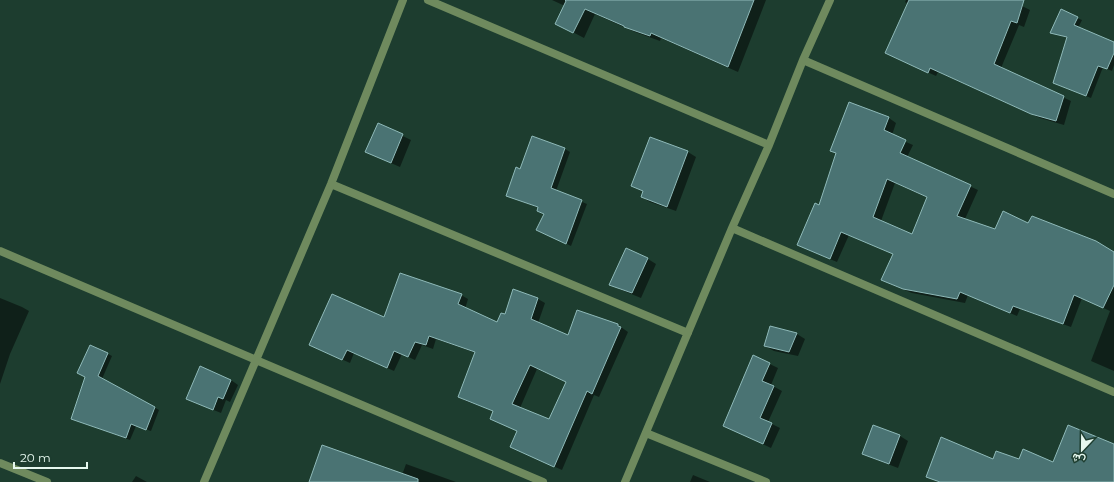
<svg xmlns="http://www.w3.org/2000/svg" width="1114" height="482" font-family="Montserrat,Vazirmatn,sans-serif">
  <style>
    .shadow { fill: #0007; fill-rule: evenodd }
    .building { fill: #4a7373; stroke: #8fbab9; fill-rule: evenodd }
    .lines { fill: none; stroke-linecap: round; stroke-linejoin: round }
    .street { stroke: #6f8a5e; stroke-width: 8 }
  </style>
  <rect width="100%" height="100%" fill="#1d3d2f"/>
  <path class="shadow" d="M 552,0 L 766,0 L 738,72 L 661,38 L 660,41 L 635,32 L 595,14 L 584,38 L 567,29 L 565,6 Z
    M 906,0 L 1010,0 L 1030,10 L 1024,27 L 1019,25 L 1001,68 L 1071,101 L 1064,125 L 1040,118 L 938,72 L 936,76 L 894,57 L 908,4 L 905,2 Z
    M 1077,18 L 1082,20 L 1078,28 L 1114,43 L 1114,65 L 1112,71 L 1103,67 L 1091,98 L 1058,85 L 1068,38 L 1051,32 Z
    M 850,103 L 889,118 L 896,123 L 892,135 L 897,157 L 898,158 L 906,142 L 913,145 L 907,157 L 978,190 L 965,219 L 995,230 L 1029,225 L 1114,253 L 1114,371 L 1091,361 L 1110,311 L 1082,298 L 1071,327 L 1020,309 L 1017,316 L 968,295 L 965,303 L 912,293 L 890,284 L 894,254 L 849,235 L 837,262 L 806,249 L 837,154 L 831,150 ZM 895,183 L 928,198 L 912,235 L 881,221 Z
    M 378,124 L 411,140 L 400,167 L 375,156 Z
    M 651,138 L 688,152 L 696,157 L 676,211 L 650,202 L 642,197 L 644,192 L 633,186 Z
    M 565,149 L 570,152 L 556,191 L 587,204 L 571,246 L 543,232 L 544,215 L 538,211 L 539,208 L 507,196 L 521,170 Z
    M 648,259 L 656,264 L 641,298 L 619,289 L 611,284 Z
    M 514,291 L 538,299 L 545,303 L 538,323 L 568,336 L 577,312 L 618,325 L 628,332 L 599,397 L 594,395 L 562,470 L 511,447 L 518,431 L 494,411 L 466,401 L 459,397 L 476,353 L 436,339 L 433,349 L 422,345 L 415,360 L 402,354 L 394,371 L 354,353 L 350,363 L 310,345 L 384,318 L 461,295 L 468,299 L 465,309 L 498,323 L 506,316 ZM 537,369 L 567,382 L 549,421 L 520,408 Z
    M 0,298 L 22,307 L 29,311 L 10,354 L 0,384 Z
    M 797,334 L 805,339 L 798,356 L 774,351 L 765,346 Z
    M 108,354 L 112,356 L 102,379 L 159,410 L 151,431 L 136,426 L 130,440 L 72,419 Z
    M 753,356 L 778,368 L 771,385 L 782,391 L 768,422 L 780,428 L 771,448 L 724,426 Z
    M 231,380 L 238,385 L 230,402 L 226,400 L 221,413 L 194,402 Z
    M 873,426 L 900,436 L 908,441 L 898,468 L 872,458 L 863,453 Z
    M 406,464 L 456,482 L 310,482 L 402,475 Z
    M 693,475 L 710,482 L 690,482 Z
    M 136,476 L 147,482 L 132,482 Z"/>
  <path class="building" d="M 565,0 L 754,0 L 728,67 L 651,33 L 650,36 L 624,27 L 624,26 L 585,9 L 573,33 L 555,24 L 566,1 Z
    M 909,0 L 1024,0 L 1017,23 L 1011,21 L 994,64 L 1064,96 L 1056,121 L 1031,114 L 930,68 L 928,73 L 885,53 Z
    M 1061,9 L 1078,17 L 1074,25 L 1114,42 L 1114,53 L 1107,69 L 1098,66 L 1086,96 L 1053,83 L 1067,37 L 1050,33 Z
    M 849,102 L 889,117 L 884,130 L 906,140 L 900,153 L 971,185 L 957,216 L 995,229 L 1003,211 L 1028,223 L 1032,216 L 1096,241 L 1114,252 L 1114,285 L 1103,308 L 1074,295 L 1063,324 L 1013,306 L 1010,313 L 960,292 L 957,299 L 903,289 L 881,280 L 893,254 L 841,232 L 830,259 L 797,245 L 815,203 L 819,205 L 836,153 L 830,151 ZM 887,179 L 927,197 L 912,234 L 873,217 Z
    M 378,123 L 403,134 L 391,163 L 365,152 Z
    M 532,136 L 565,148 L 551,188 L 582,200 L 566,244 L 536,230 L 544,214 L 537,211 L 538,207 L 506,196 L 516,167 L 520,169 Z
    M 650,137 L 688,151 L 667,207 L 641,197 L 643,191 L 631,186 Z
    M 626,248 L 648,258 L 632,293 L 609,285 Z
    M 400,273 L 462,294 L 458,304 L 497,322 L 501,313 L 505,314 L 513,289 L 538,298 L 531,319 L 568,335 L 577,310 L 618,324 L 618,326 L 621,327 L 592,394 L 587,391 L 554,467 L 510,447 L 517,431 L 490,419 L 493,411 L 458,397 L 475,352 L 429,336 L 426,345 L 415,342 L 408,357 L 394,351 L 387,368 L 347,350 L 342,360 L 309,345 L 332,294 L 384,317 ZM 530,365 L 566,382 L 549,419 L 512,404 Z
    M 770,326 L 797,333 L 789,352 L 764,346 Z
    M 90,345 L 108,353 L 98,376 L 155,407 L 146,430 L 131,424 L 126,438 L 71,419 L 85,377 L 77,373 Z
    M 753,355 L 770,363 L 762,381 L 774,386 L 760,418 L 772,423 L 763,444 L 723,426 Z
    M 200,366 L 231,380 L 223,399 L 218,397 L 213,410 L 186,399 Z
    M 873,425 L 900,435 L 889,464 L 862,454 Z
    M 1068,425 L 1114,444 L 1114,482 L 940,482 L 926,477 L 941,437 L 993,459 L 996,451 L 1019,459 L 1023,449 L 1053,462 Z
    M 322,445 L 418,479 L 418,482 L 309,482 Z"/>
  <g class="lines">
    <path class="street" d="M 428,0 L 769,145
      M 803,60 L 1114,194
      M 331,184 L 688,333
      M 732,228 L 1114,392
      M 0,251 L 543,482
      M 646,433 L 766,482
      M 0,463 L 47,482
      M 204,482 L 331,184 L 403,0
      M 625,482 L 732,228 L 769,145 L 803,60 L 830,0"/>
  </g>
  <g transform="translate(1082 450) rotate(202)" stroke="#1d3d2f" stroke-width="3" paint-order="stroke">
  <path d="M0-3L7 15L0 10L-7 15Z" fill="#e6f8ef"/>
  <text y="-6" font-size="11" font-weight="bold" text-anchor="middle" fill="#e6f8ef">ش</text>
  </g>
  <path d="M14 462v6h73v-6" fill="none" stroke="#e6f8ef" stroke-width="2"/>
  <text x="20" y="462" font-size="12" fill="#e6f8ef" stroke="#1d3d2f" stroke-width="3" paint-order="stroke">20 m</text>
</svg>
